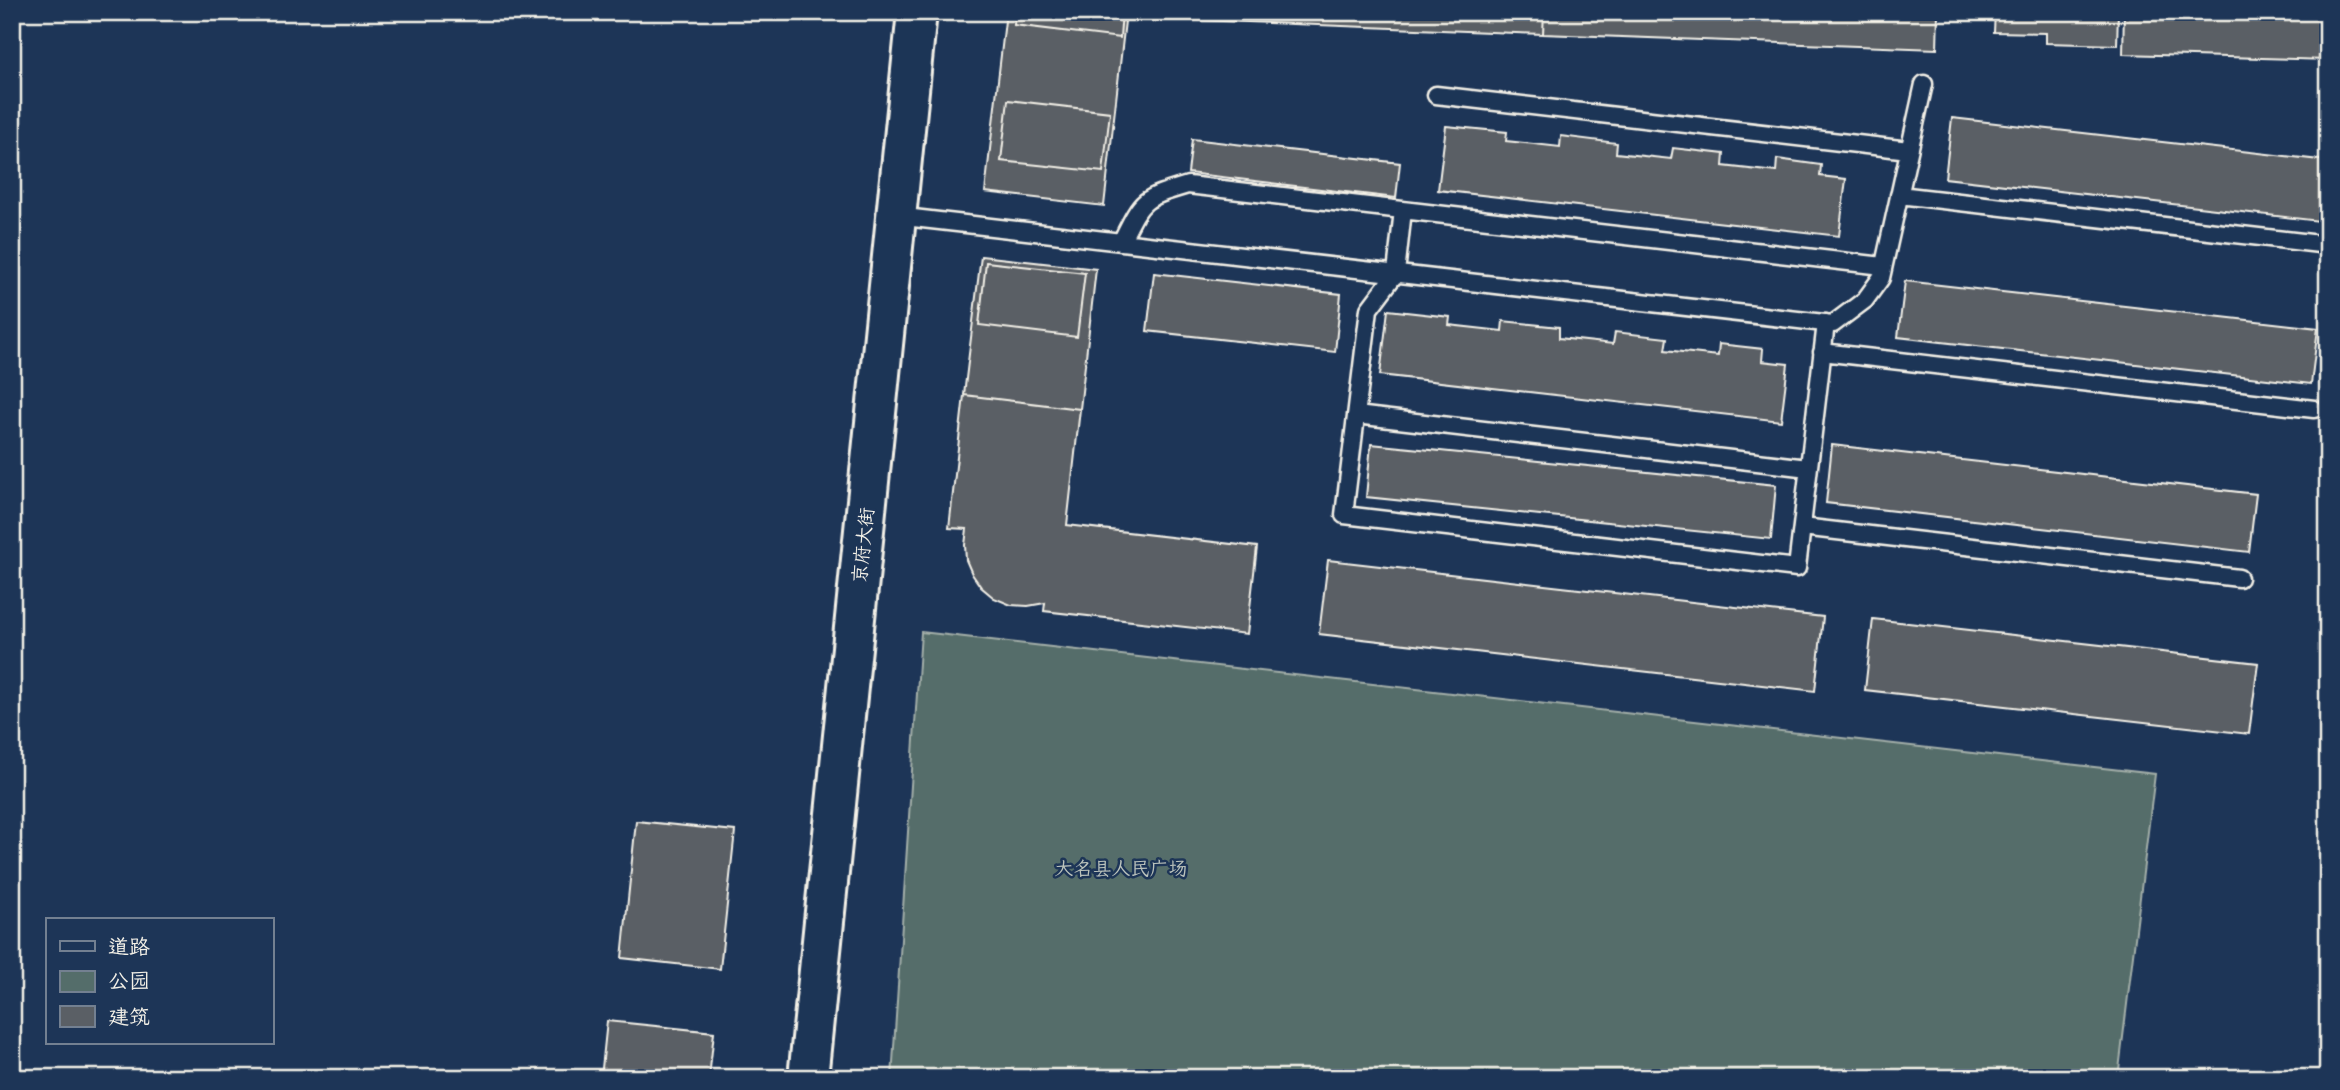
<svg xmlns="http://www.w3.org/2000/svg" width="2340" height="1090" font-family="Mali,'LXGW WenKai TC',sans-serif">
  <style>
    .green { fill: #546d6a; stroke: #a4afa9; stroke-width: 2 }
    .building { fill: #5a5f65; stroke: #f4f1e8; stroke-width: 2 }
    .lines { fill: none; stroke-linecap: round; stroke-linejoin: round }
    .service-casing { stroke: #f4f1e8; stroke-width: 21 }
    .tertiary-casing { stroke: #f4f1e8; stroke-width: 44 }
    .service { stroke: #1d3557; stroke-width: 16 }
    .tertiary { stroke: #1d3557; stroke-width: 38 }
    .labels { text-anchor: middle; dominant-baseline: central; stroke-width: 5; stroke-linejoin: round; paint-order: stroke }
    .street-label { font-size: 19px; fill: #f4f1e8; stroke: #1d3557 }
    .park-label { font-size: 19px; fill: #bcc3bc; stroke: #1d3557 }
  </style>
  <rect width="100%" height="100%" fill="#1d3557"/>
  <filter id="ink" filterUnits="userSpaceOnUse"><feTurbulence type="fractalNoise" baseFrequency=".0143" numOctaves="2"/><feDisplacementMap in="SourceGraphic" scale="14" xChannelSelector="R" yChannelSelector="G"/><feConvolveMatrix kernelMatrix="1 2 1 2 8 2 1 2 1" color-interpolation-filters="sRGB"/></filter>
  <g filter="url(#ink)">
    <path class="green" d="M 921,632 L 2155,774 L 2118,1078 L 892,1078 Z"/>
    <path class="building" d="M 1006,12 L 1126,12 L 1104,206 L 985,192 Z
      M 1015,12 L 1122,12 L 1120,38 L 1014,25 Z
      M 1147,12 L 1544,12 L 1543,34 L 1147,18 Z
      M 1544,12 L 1938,12 L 1937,49 L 1543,34 Z
      M 1995,12 L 2118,12 L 2117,45 L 2046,43 L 2046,33 L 1994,32 Z
      M 2124,12 L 2328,12 L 2328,60 L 2123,54 Z
      M 1008,100 L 1110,112 L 1103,172 L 1001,161 Z
      M 1952,118 L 2328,161 L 2328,222 L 1945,178 Z
      M 1446,126 L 1507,132 L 1506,141 L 1560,147 L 1561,136 L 1617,143 L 1616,153 L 1671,159 L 1673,148 L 1724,154 L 1723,166 L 1776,172 L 1777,159 L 1821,165 L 1820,176 L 1846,179 L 1839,236 L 1438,190 Z
      M 1192,139 L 1400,163 L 1396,198 L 1188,173 Z
      M 981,256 L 1096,269 L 1080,409 L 964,395 Z
      M 986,262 L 1085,273 L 1077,337 L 979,325 Z
      M 1154,273 L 1341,294 L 1335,352 L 1147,331 Z
      M 1905,281 L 2318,328 L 2311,384 L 1898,337 Z
      M 1388,310 L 1450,317 L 1449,325 L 1502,331 L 1503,321 L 1559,327 L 1559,338 L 1613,344 L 1615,332 L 1667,338 L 1665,350 L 1718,356 L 1719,344 L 1763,349 L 1762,361 L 1788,364 L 1781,421 L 1380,375 Z
      M 964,395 L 1080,409 L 1067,525 L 1257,547 L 1247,634 L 1044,611 L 1045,603 L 1028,606 L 1011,605 L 994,598 L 981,587 L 972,574 L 966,560 L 965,545 L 967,529 L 949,528 Z
      M 1371,444 L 1776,485 L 1771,539 L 1366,497 Z
      M 1832,445 L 2256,494 L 2249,552 L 1826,503 Z
      M 1328,560 L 1823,617 L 1815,691 L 1319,634 Z
      M 1873,619 L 2258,663 L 2249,734 L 1865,690 Z
      M 636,821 L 735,831 L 720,969 L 622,958 Z
      M 607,1021 L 714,1032 L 709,1078 L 601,1078 Z"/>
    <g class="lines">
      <g class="service-casing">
        <path id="service" d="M 1436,95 L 1909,150
          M 1899,195 L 2328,245
          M 1403,210 L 1396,273 L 1369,309 L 1344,515 L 1797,568 L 1826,323
          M 896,216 L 1833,324 L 1865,300 L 1881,278 L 1924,84
          M 1121,242 C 1143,198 1141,199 1188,185 L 1883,266
          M 1822,352 L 2314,409
          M 1356,415 L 1808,468
          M 1802,527 L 2239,578"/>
      </g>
      <g class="tertiary-casing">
        <path id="tertiary" d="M 808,1078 L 917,12"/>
      </g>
      <use href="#service" class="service"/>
      <use href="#tertiary" class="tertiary"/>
    </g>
  </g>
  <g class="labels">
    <g class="street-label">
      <text transform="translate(862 545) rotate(-84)">京府大街</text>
    </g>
    <g class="park-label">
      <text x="1121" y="867">大名县人民广场</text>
    </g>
  </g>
  <rect width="2340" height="1090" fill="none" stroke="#1d3557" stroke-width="42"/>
  <rect x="21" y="21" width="2298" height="1048" fill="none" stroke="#f4f1e8" stroke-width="2.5" filter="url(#ink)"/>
  <rect x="46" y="918" width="228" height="126" fill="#1d3557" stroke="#738091" stroke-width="2"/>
  <rect x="60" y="941" width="35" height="10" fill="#1d3557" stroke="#738091" stroke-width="2"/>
  <text x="108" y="954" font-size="21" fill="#f4f1e8">道路</text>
  <rect x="60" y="971" width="35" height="21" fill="#546d6a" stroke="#738091" stroke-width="2"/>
  <text x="108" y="988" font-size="21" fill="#f4f1e8">公园</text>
  <rect x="60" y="1006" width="35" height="21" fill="#5a5f65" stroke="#738091" stroke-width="2"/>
  <text x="108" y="1024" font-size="21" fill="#f4f1e8">建筑</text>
</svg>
